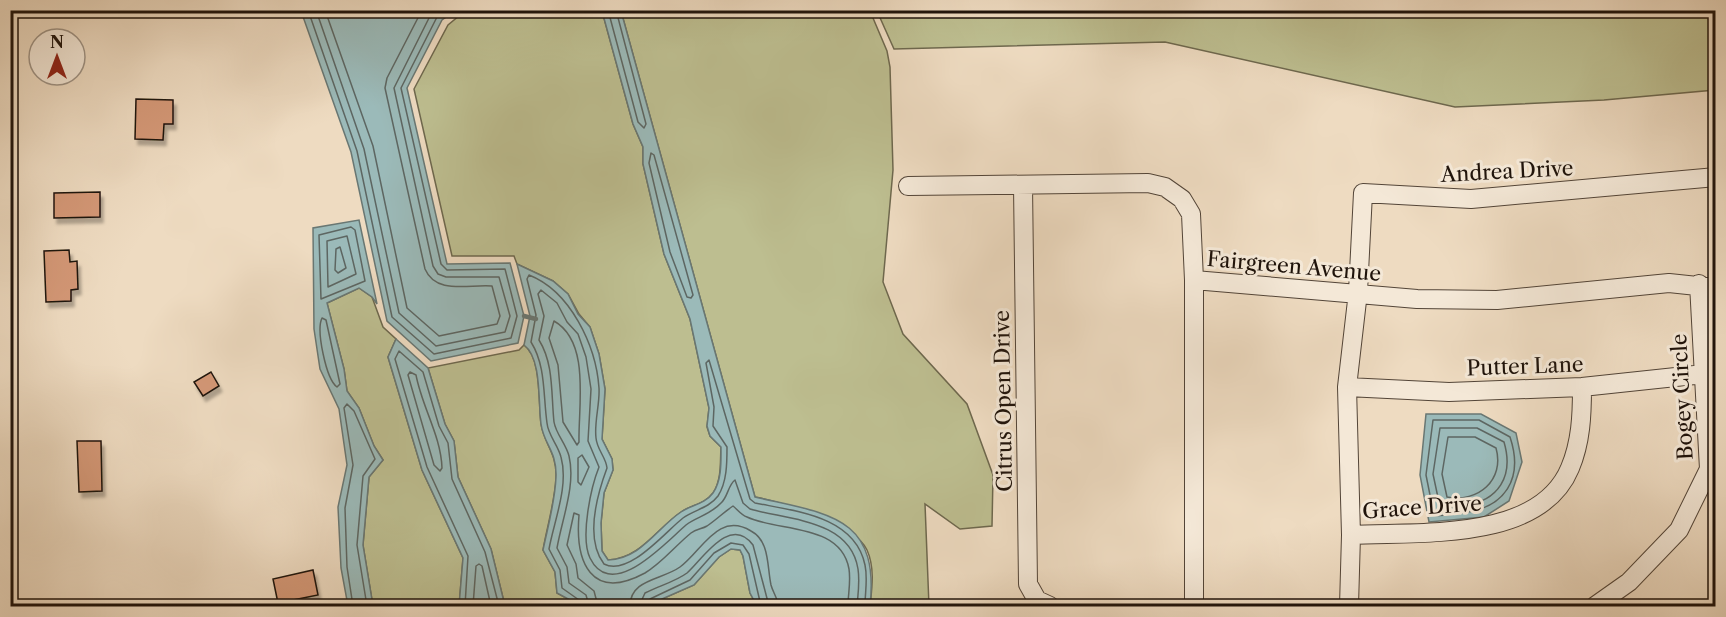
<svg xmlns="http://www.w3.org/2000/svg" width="1726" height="617" font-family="'Libre Caslon Text',serif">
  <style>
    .green { fill: #bdbe90; stroke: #6e684e; stroke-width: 1.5 }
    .water { fill: #9bbab9; stroke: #697773; stroke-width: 1.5 }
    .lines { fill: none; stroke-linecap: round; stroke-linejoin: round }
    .shore { stroke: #5d6662; stroke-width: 1.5 }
    .stream { stroke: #697773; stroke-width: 4.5 }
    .building { fill: #d49877; stroke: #1f130b; stroke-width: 1.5; filter: url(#shadow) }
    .minor-casing { stroke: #534538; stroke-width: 20 }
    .minor { stroke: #f4e8d7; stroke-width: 18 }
    .labels { text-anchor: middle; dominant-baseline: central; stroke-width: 6; stroke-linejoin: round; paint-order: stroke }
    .street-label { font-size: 21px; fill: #1f130b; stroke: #f4e8d7 }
  </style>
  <defs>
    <filter id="shadow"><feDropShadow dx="3" dy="5.5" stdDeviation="1.5" flood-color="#0004"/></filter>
  </defs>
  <rect width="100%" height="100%" fill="#eedbc1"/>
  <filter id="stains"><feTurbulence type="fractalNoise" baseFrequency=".00333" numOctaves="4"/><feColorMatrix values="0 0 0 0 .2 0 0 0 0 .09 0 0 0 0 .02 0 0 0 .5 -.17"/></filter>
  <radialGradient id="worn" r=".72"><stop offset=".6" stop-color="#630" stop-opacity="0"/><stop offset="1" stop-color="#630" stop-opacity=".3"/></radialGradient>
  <path class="green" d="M 461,11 L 602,11 L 633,124 L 643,147 L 643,164 L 664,254 L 690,319 L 709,408 L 707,427 L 710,436 L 721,447 C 720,461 722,480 713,493 C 705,504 691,505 681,512 C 656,529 641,558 608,560 L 602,551 L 601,523 L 604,493 L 613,470 L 612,459 L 602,439 L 605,389 L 599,354 L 590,327 L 579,314 L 568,294 L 553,281 L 517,264 L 514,256 L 452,256 L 414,89 L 448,25 L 460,15 Z
    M 621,11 L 870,11 L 887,51 L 890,67 L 893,170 L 883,282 L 903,334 L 967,404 L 993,475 L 992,526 L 960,529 L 925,504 L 929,606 L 870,606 C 872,588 875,568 867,550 C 856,525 782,502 755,497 Z
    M 877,11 L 1715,11 L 1715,90 L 1604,100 L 1455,107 L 1165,42 L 894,49 Z
    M 359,288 L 372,297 L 383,327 L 396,339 L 388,357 L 422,470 L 463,558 L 459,606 L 373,606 L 363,545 L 369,477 L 383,460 L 374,446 L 359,408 L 347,391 L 344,369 L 327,303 Z
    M 524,345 C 542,358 538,403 541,424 C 544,444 557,453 556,477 C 555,502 547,526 543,550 L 555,572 L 557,593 L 581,606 L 505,606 L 491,549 L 458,477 L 454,441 L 445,424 L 428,368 L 519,350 Z
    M 731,549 L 740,550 L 743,556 L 750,593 L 757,606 L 646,606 L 694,585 L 719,557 Z"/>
  <path class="water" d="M 301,11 L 455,11 L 442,20 L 407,88 L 447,264 L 510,263 L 524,316 L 518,343 L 431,361 L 387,321 L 351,152 Z
    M 602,11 L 621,11 L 755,497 C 827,514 880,515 870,606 L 757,606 L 750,593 L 743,556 L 740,550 L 731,549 L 719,557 L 694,585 L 646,606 L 581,606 L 557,593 L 555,572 L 543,550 C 548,526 555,502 556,477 C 557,451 544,445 541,424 C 538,403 542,358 524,345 L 530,316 L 517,264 L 553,281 L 568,294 L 578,314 L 590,327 L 599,354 L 605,389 L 602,439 L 612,459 L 613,470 L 604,493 L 601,523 L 602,551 L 608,560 C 641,559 657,528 681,512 C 691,505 705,504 713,493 C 722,480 721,461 721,447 L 710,436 L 707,426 L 709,408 L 690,319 L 664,254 L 643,164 L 643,147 L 633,124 Z
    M 359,220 L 377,304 L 372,297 L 359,288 L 327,303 L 344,369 L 347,391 L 359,408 L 374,446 L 383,460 L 369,477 L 363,545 L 373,606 L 348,606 L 341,568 L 338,507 L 347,465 L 339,409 L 320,369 L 314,329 L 313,228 Z
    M 396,339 L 428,368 L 445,424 L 454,441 L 458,477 L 491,549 L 505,606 L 459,606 L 463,558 L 422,470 L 388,357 Z
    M 1426,414 L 1481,414 L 1516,433 L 1522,462 L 1509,501 L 1484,517 L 1429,522 L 1420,475 Z"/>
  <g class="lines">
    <path class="shore" d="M 308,10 L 357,151 L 392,317 L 434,354 L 511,338 L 517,316 L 505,269 L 447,270 L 441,264 L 401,88 L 437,17 L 445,10
      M 316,10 L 364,149 L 399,313 L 436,346 L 505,332 L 510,316 L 499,277 L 446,277 L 438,274 L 433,266 L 394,88 L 433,10
      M 325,10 L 373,146 L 407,308 L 439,336 L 497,324 L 500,316 L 492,286 C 469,284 436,295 425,269 L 385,88 L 387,78 L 422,10
      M 608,10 L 638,122 L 644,128 L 646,124 L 616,10
      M 651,153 L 654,155 L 693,295 L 691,298 L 687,297 L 670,252 L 649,163 Z
      M 351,227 L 355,230 L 365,281 L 321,299 L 319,235 Z
      M 347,236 L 356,274 L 328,287 L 327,241 Z
      M 340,247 L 346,268 L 338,273 L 335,270 L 336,249 Z
      M 322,318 L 326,320 L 340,384 L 337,387 C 326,379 316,330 322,318 Z
      M 554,321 C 591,342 578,407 579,442 L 577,445 L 563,422 L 558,365 L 549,338 Z
      M 410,372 L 416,375 C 422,407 441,436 442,468 L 440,471 L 434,465 L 408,375 Z
      M 1433,420 L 1479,420 L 1510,437 C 1524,479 1505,508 1462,513 C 1453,514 1443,517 1434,515 L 1426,475 Z
      M 1440,428 L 1477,428 L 1504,442 C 1514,476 1499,501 1463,506 C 1456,507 1447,508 1440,507 L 1433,474 Z
      M 1448,437 L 1475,437 L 1496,448 C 1505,480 1478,503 1447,497 L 1442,474 Z
      M 582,455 L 589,467 L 581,485 L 578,482 L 578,458 Z
      M 353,606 L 347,567 L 345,508 L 353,465 L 344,408 L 347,404 L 354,411 L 375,459 L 363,476 L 357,545 L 367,606
      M 465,606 L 468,556 L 427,467 L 395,359 L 399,351 L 423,372 L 439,426 L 448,443 L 452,479 L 485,552 L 499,606
      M 473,606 L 476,566 L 479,564 L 482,566 L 491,606
      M 582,606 L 579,600 L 562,588 L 560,570 L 549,549 C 554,521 569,486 561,457 C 558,445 548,435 547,423 C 543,395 546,366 531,342 L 536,315 L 527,279 L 529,275 C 570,291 596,345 599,388 C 600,404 594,422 596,438 C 597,450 606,457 607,468 C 597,495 585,539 604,564 C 629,577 666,531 683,518 C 694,510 709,508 718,496 C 727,482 727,463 727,447 L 713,426 L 714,407 L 706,363 L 709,360 L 750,499 L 755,503 C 795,511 855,516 865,565 C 868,579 865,592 865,606
      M 589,606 L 586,595 L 569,583 L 567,567 L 557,548 C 562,519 576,485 569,456 C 566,444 556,434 554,422 C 551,394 554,364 539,340 L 544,316 L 538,294 L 541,290 L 557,303 L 567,322 L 578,334 L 586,357 L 591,389 L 588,441 L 599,467 C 591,487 580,537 590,558 C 612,603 666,542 686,525 C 696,517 710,515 721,503 C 728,497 728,485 735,480 L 743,503 L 750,509 C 787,520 850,519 858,569 C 860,582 858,594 857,606
      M 598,606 L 594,591 L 578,578 L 576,564 L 567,545 L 574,513 L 579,515 C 575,562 591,602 645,573 C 662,563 675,546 691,533 C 696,529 702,529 707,526 C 716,520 724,512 733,506 C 737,509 741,515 747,517 C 779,532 841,523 849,569 C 851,582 848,594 848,606
      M 630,606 C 630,579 662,580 680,567 C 702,551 718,511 751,531 C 770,541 767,567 771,585 C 773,593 778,598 778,606
      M 639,606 L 645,593 C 658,586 675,582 687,573 C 702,560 730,514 753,545 L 769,606
      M 646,606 L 650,599 L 690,580 L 714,553 L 731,543 L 743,545 L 749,554 L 761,606"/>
    <path class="stream" d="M 524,316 L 536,319"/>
  </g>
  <path class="building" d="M 136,99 L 173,100 L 173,124 L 164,124 L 163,140 L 135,139 Z
    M 100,192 L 100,217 L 54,218 L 54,193 Z
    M 69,250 L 70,262 L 77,261 L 78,289 L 71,290 L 71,301 L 46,302 L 44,251 Z
    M 211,372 L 219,386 L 203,396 L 194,382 Z
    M 77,441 L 101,441 L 102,491 L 79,492 Z
    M 313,570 L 318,595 L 278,603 L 273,579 Z"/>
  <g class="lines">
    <g class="minor-casing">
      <path id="minor" d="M 1023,185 L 1028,584 L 1037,600 L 1050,606
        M 908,186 L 1148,183 L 1165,187 L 1182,199 L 1191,214 L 1194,280 L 1194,606
        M 1194,280 L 1417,299 L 1497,300 L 1669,283 L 1716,288
        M 1347,387 L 1449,392 L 1582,387 L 1704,374
        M 1351,535 C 1418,531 1539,543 1570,468 C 1581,442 1582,415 1582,387
        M 1349,606 L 1351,535 L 1347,387 L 1358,292 L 1363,193 L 1471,199 L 1716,177
        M 1595,606 L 1629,582 L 1679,530 L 1709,469 L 1699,284"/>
    </g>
    <use href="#minor" class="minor"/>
  </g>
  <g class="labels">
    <g class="street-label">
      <text transform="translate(1507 171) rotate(-3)">Andrea Drive</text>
      <text transform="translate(1294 266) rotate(5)">Fairgreen Avenue</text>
      <text transform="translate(1525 366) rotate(-2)">Putter Lane</text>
      <text transform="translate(1682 397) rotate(-93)">Bogey Circle</text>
      <text transform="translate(1003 401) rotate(-91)">Citrus Open Drive</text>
      <text transform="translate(1422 507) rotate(-4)">Grace Drive</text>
    </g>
  </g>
  <rect width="1726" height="617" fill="none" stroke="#eedbc1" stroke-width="36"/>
  <rect x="12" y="12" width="1702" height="593" fill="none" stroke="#1f130b" stroke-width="3"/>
  <rect x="18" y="18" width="1690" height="581" fill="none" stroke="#1f130b" stroke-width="1.5"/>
  <g transform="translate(57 57)"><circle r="28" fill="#f4e8d7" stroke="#9f9385" stroke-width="1.5"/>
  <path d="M0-4.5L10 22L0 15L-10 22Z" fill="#8f2418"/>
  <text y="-9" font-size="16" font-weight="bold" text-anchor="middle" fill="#1f130b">N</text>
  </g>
  <rect width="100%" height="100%" filter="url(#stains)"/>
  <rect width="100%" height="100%" fill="url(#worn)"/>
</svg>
